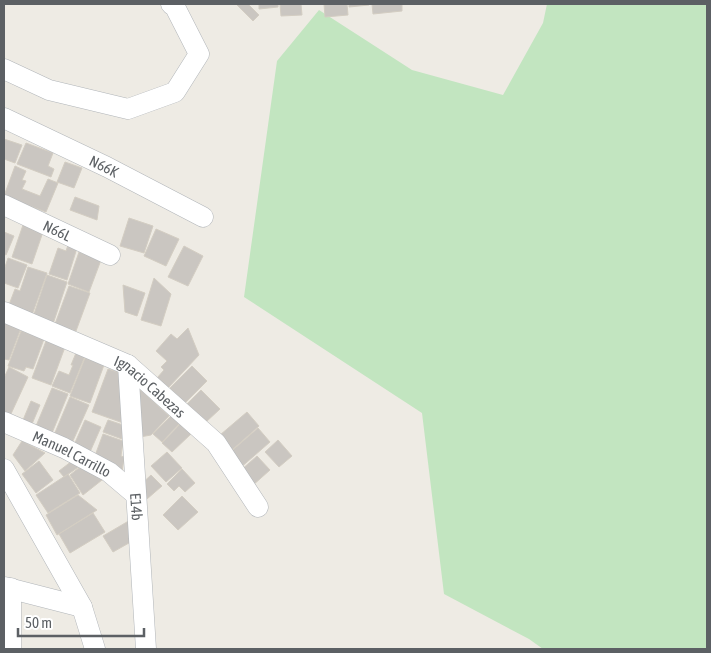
<svg xmlns="http://www.w3.org/2000/svg" width="711" height="653" font-family="'Asap Condensed',sans-serif">
  <style>
    .green { fill: #c2e5c0 }
    .building { fill: #cac6c1; stroke: #d3cdc2 }
    .lines { fill: none; stroke-linecap: round; stroke-linejoin: round }
    .minor-casing { stroke: #b1b5b9; stroke-width: 21 }
    .minor { stroke: #fff; stroke-width: 20 }
    .labels { text-anchor: middle; dominant-baseline: central; stroke-width: 4; stroke-linejoin: round; paint-order: stroke }
    .street-label { font-size: 15px; fill: #5c6064; stroke: #fff }
  </style>
  <rect width="100%" height="100%" fill="#eeebe4"/>
  <path class="green" d="M 547,4 L 707,4 L 707,649 L 543,649 L 529,639 L 444,594 L 422,413 L 244,297 L 277,61 L 319,10 L 412,70 L 503,95 L 543,23 Z"/>
  <path class="building" d="M 236,4 L 248,4 L 259,15 L 253,21 Z
    M 259,4 L 278,4 L 278,7 L 259,9 Z
    M 280,4 L 301,4 L 302,15 L 281,16 Z
    M 324,4 L 347,4 L 348,15 L 325,17 Z
    M 349,4 L 369,4 L 369,5 L 349,7 Z
    M 372,4 L 402,4 L 402,11 L 373,14 Z
    M 4,139 L 22,145 L 15,163 L 4,159 Z
    M 26,143 L 53,153 L 48,166 L 54,169 L 51,177 L 17,164 Z
    M 65,162 L 82,168 L 74,188 L 57,182 Z
    M 15,166 L 26,171 L 22,180 L 26,181 L 22,189 L 40,196 L 48,179 L 58,183 L 46,212 L 4,196 Z
    M 75,197 L 99,206 L 97,220 L 70,210 Z
    M 129,218 L 153,226 L 144,253 L 120,246 Z
    M 24,222 L 44,229 L 32,264 L 12,257 Z
    M 156,229 L 179,239 L 166,266 L 144,256 Z
    M 4,232 L 14,236 L 6,255 L 4,254 Z
    M 68,245 L 77,248 L 67,280 L 49,274 L 58,248 L 66,251 Z
    M 184,246 L 203,256 L 188,286 L 168,277 Z
    M 79,252 L 101,260 L 89,292 L 68,284 Z
    M 8,258 L 27,265 L 18,288 L 4,283 L 4,270 Z
    M 28,267 L 47,273 L 31,318 L 7,310 L 15,289 L 20,291 Z
    M 47,275 L 67,282 L 53,324 L 33,317 Z
    M 154,278 L 171,294 L 161,326 L 141,320 Z
    M 123,285 L 145,293 L 137,316 L 125,312 Z
    M 69,286 L 90,293 L 76,331 L 55,324 Z
    M 5,322 L 21,328 L 9,360 L 4,359 L 4,326 Z
    M 188,328 L 199,355 L 168,388 L 157,378 L 164,370 L 161,367 L 167,361 L 156,351 L 171,334 L 177,339 Z
    M 21,331 L 44,339 L 33,369 L 26,367 L 24,371 L 8,366 Z
    M 46,341 L 65,347 L 51,385 L 32,378 Z
    M 76,353 L 85,356 L 70,393 L 52,386 L 59,371 L 69,375 L 73,365 L 71,365 Z
    M 85,358 L 104,365 L 90,403 L 70,396 Z
    M 192,366 L 207,381 L 185,403 L 170,388 Z
    M 9,367 L 28,377 L 10,416 L 4,413 L 4,378 Z
    M 108,369 L 120,373 L 126,424 L 92,412 Z
    M 52,388 L 68,394 L 52,433 L 36,426 Z
    M 134,389 L 142,391 L 169,416 L 151,435 L 140,437 Z
    M 201,390 L 220,409 L 206,422 L 187,404 Z
    M 70,397 L 89,405 L 72,443 L 54,435 Z
    M 31,401 L 40,405 L 32,424 L 23,420 Z
    M 247,412 L 259,426 L 232,450 L 220,435 Z
    M 173,414 L 181,422 L 162,442 L 153,434 Z
    M 85,420 L 101,427 L 90,452 L 74,445 Z
    M 108,420 L 123,425 L 122,439 L 103,432 Z
    M 182,422 L 192,433 L 172,452 L 162,443 Z
    M 258,428 L 270,442 L 239,469 L 227,455 Z
    M 103,434 L 123,441 L 121,456 L 124,457 L 122,472 L 93,461 Z
    M 278,440 L 292,456 L 279,467 L 265,452 Z
    M 22,441 L 45,453 L 25,471 L 13,455 Z
    M 167,452 L 182,468 L 166,482 L 151,466 Z
    M 257,456 L 270,470 L 252,486 L 240,471 Z
    M 39,461 L 53,480 L 36,493 L 22,474 Z
    M 72,461 L 80,466 L 64,477 L 59,471 Z
    M 80,467 L 102,480 L 83,495 L 70,475 Z
    M 182,469 L 195,483 L 185,492 L 179,486 L 174,491 L 167,484 Z
    M 68,474 L 80,493 L 48,513 L 36,495 Z
    M 151,475 L 162,486 L 147,499 L 137,488 Z
    M 78,495 L 97,510 L 57,535 L 46,515 Z
    M 182,496 L 198,512 L 178,530 L 163,515 Z
    M 93,513 L 105,532 L 70,553 L 59,534 Z
    M 132,519 L 136,539 L 113,552 L 103,536 Z"/>
  <g class="lines">
    <g class="minor-casing">
      <g id="minor">
        <path d="M 4,69 L 49,90 L 128,109 L 175,92 L 199,54 L 175,7 L 171,4"/>
        <path id="s1" d="M 4,118 L 107,167 L 203,217"/>
        <path id="s2" d="M 4,205 L 110,255"/>
        <path id="s3" d="M 4,312 L 128,365 L 216,443 L 258,507"/>
        <path id="s4" d="M 128,365 L 146,649"/>
        <path id="s5" d="M 4,422 L 64,448 L 109,472 L 135,494"/>
        <path d="M 4,469 L 82,607 L 95,649"/>
        <path d="M 4,587 L 82,607"/>
        <path d="M 11,649 L 11,588"/>
      </g>
    </g>
    <use href="#minor" class="minor"/>
  </g>
  <g class="labels">
    <g class="street-label">
      <text stroke="none"><textPath href="#s1" startOffset="111">N66K</textPath></text>
      <text stroke="none"><textPath href="#s2" startOffset="59">N66L</textPath></text>
      <text stroke="none"><textPath href="#s3" startOffset="165">Ignacio Cabezas</textPath></text>
      <text stroke="none"><textPath href="#s5" startOffset="75">Manuel Carrillo</textPath></text>
      <text stroke="none"><textPath href="#s4" startOffset="142">E14b</textPath></text>
    </g>
  </g>
  <rect width="711" height="653" fill="none" stroke="#5c6064" stroke-width="10"/>
  <path d="M18 628v8h126v-8" fill="none" stroke="#5c6064" stroke-width="2.5"/>
  <text x="25" y="628" font-size="15" fill="#5c6064" stroke="#ffffff" stroke-width="4" paint-order="stroke">50 m</text>
</svg>
